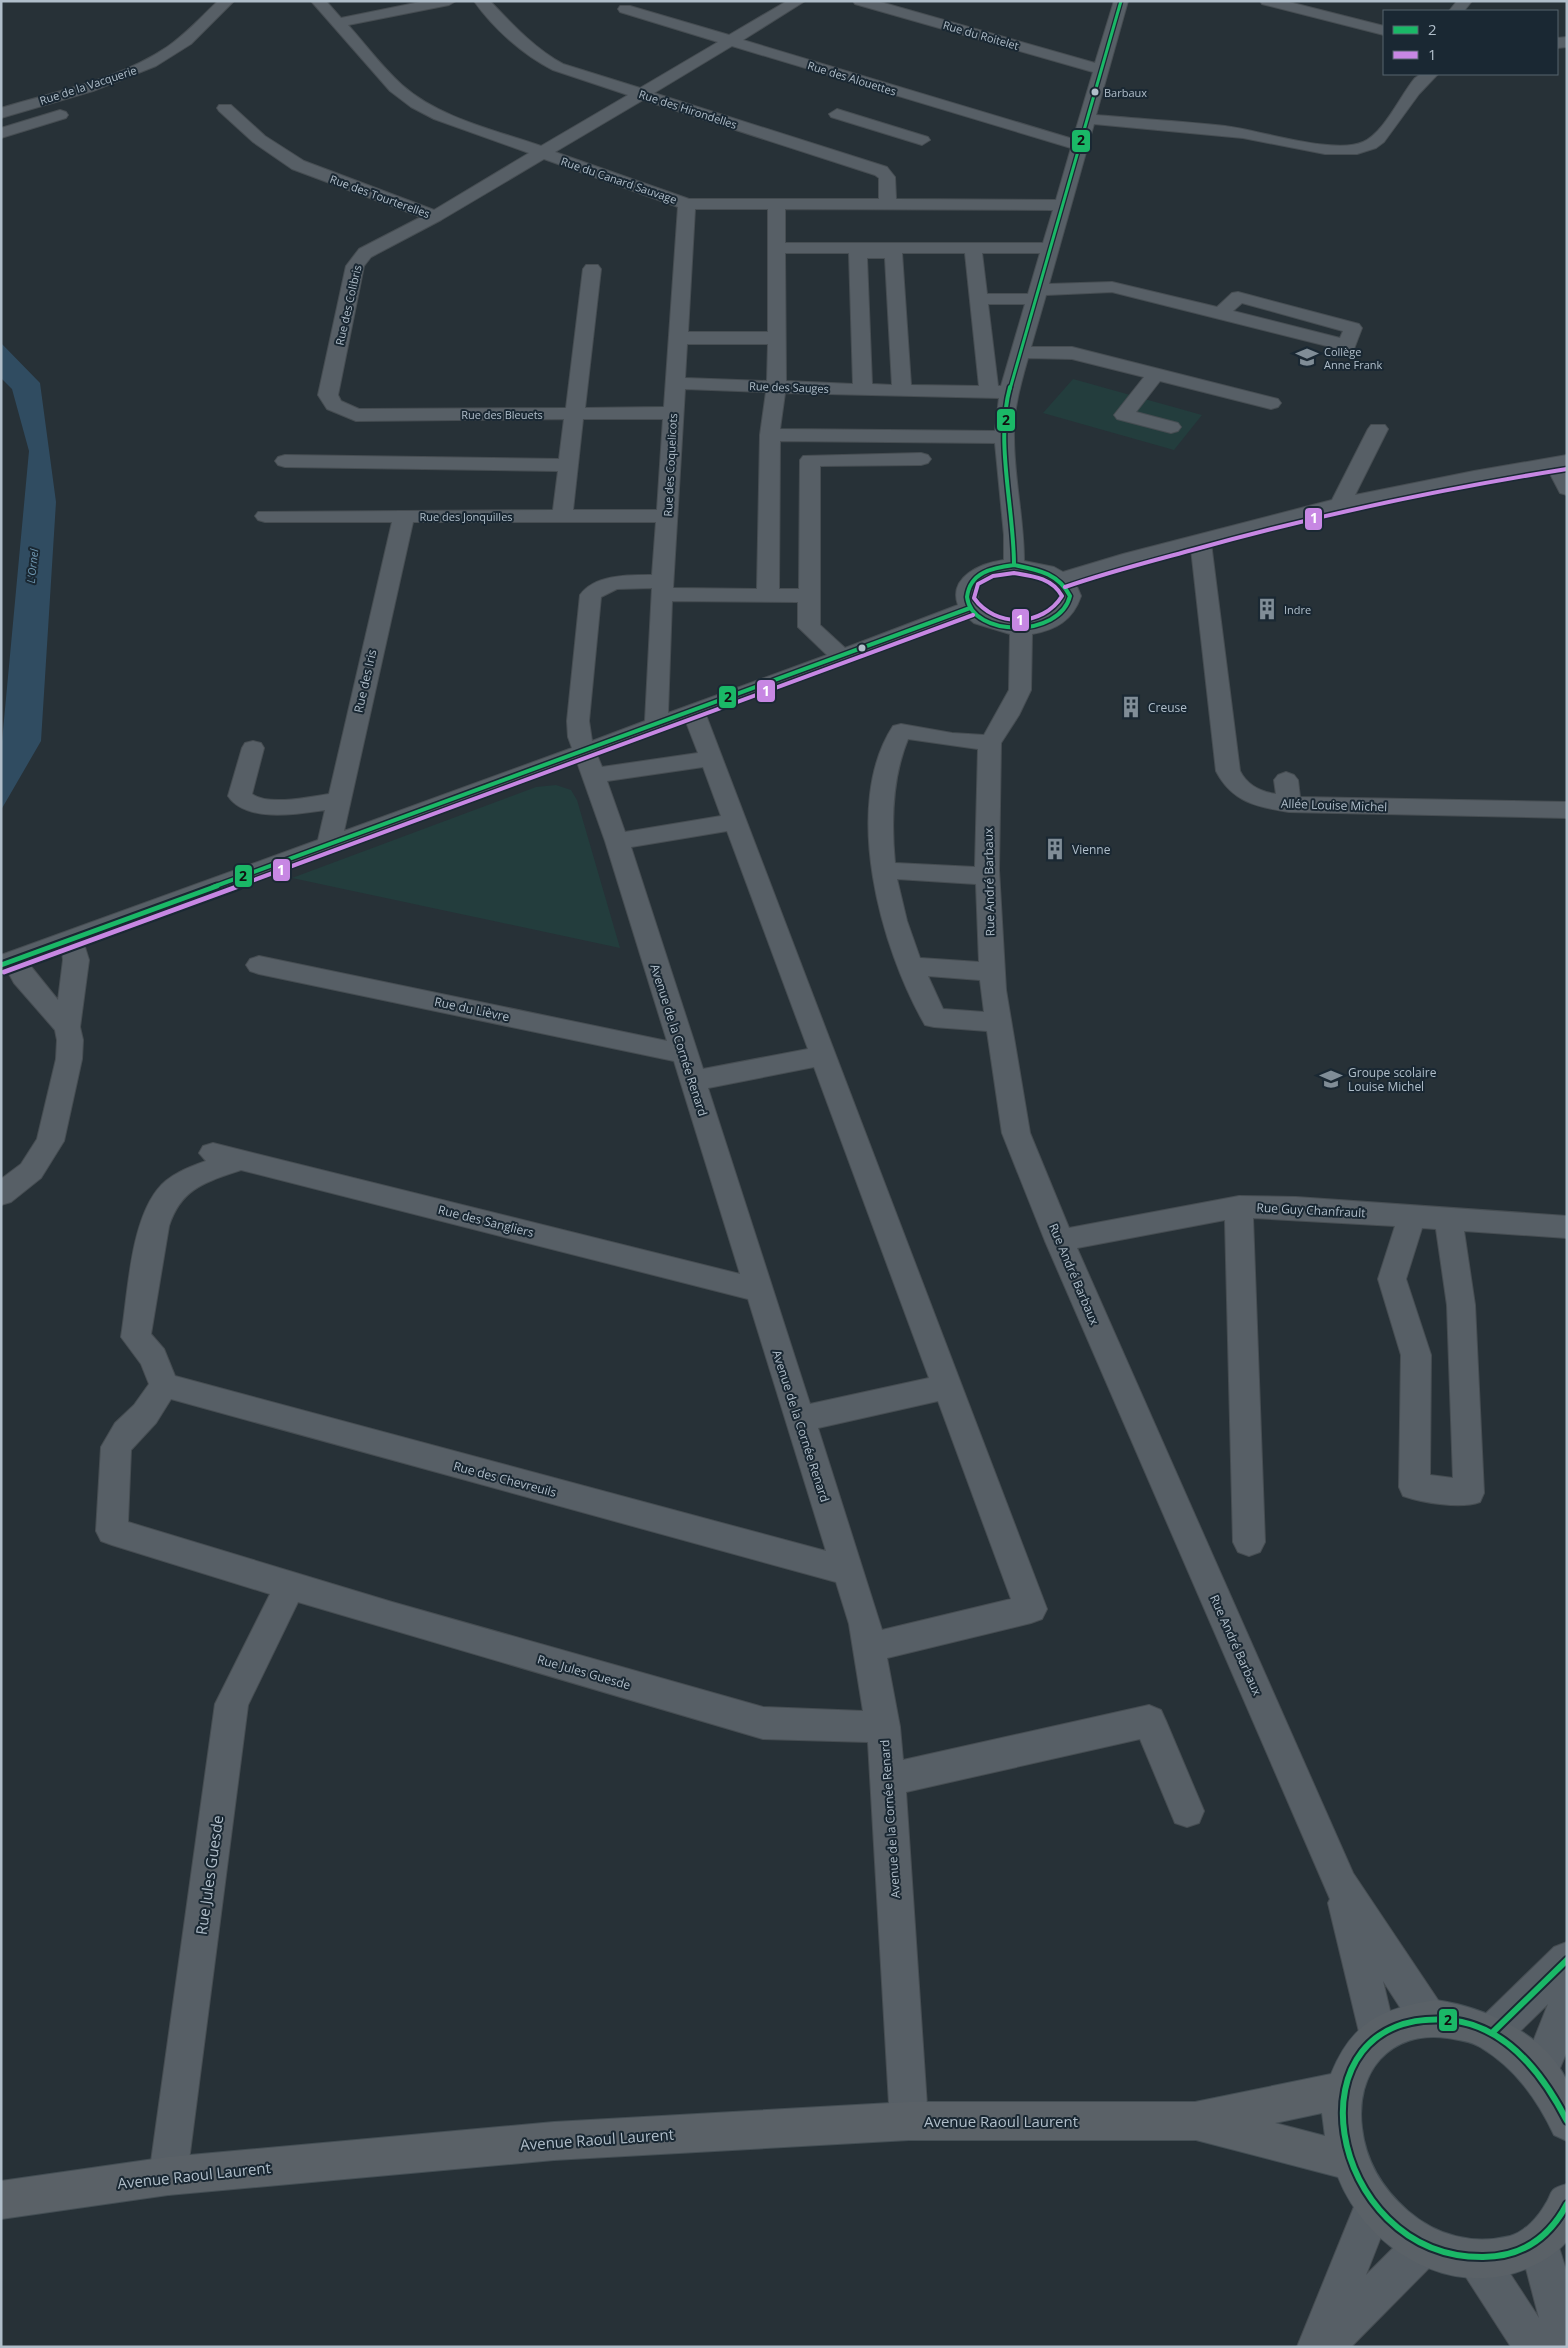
<svg xmlns="http://www.w3.org/2000/svg" width="1568" height="2348" font-family="'Open Sans',sans-serif">
  <style>
    .green { fill: #233d3d }
    .water { fill: #304c61 }
    .lines { fill: none; stroke-linecap: round; stroke-linejoin: round }
    .minor-casing { stroke: #464d52; stroke-width: 2 }
    .major-casing { stroke: #444e54; stroke-width: 2 }
    .minor { fill: #575f66; fill-rule: evenodd }
    .major { fill: #5a6167; fill-rule: evenodd }
    .bus-1-far3-casing { stroke: #1a2833; stroke-width: 5.5 }
    .bus-1-far2-casing { stroke: #1a2833; stroke-width: 7 }
    .bus-1-far1-casing { stroke: #1a2833; stroke-width: 9 }
    .bus-1-casing { stroke: #1a2833; stroke-width: 10 }
    .bus-2-far1-casing { stroke: #1a2833; stroke-width: 7 }
    .bus-2-casing { stroke: #1a2833; stroke-width: 9 }
    .bus-1-far3 { stroke: #1ab867; stroke-width: 3 }
    .bus-1-far2 { stroke: #1ab867; stroke-width: 4 }
    .bus-1-far1 { stroke: #1ab867; stroke-width: 5 }
    .bus-1 { stroke: #1ab867; stroke-width: 6 }
    .bus-2-far1 { stroke: #c787e3; stroke-width: 4 }
    .bus-2 { stroke: #c787e3; stroke-width: 5 }
    .bus-dot { fill: #b0beca; stroke: #1a2833; stroke-width: 2 }
    .labels { text-anchor: middle; dominant-baseline: central; stroke-width: 4; stroke-linejoin: round; paint-order: stroke }
    .far-street-label { font-size: 11px; fill: #b0beca; stroke: #1a2833 }
    .bus-label { font-size: 11px; fill: #b0beca; stroke: #1a2833; text-anchor: start }
    .far-poi-label { font-size: 11px; fill: #b0beca; stroke: #1a2833; text-anchor: start }
    .far-water-label { font-size: 11px; font-style: italic; fill: #6d96b0; stroke: #1a2833 }
    .street-label { font-size: 12px; fill: #b0beca; stroke: #1a2833 }
    .poi-label { font-size: 12px; fill: #b0beca; stroke: #1a2833; text-anchor: start }
    .near-street-label { font-size: 15px; fill: #b0beca; stroke: #1a2833 }
    .line-badge { stroke: #1a2833; stroke-width: 2 }
    .badge-label { font-size: 14px; text-anchor: middle; font-weight: bold; fill: #fff }
    .pale-badge-label { font-size: 14px; text-anchor: middle; font-weight: bold; fill: #111 }
  </style>
  <rect width="100%" height="100%" fill="#273137"/>
  <path class="green" d="M 1073,379 L 1202,415 L 1174,450 L 1043,413 Z
    M 556,785 L 571,790 L 577,800 L 620,948 L 292,878 L 536,787 Z"/>
  <path class="water" d="M 1,343 L 40,383 L 56,502 L 41,741 L 1,810 L 1,752 L 29,451 L 12,389 L 1,378 Z"/>
  <g class="lines">
    <g class="minor-casing">
      <path id="minor" d="M 218,1 L 234,1 L 191,44 L 156,66 L 93,91 L 1,118 L 1,108 C 57,91 118,80 167,47 C 186,34 201,17 218,1 Z
        M 311,1 L 326,1 L 341,18 L 425,1 L 456,1 L 449,5 L 348,25 C 366,45 382,67 402,85 C 439,118 495,130 541,146 L 628,95 L 553,70 C 523,55 493,28 474,1 L 490,1 C 513,25 534,48 563,64 L 640,88 L 718,42 L 620,12 L 618,9 L 620,6 L 630,6 L 729,35 L 787,1 L 805,1 L 743,40 L 1073,139 L 1093,72 L 855,4 L 853,1 L 877,1 L 1095,63 L 1114,1 L 1128,1 L 1096,115 C 1139,119 1182,121 1225,126 C 1259,130 1334,155 1363,142 C 1384,133 1400,96 1415,78 L 1421,74 L 1438,74 L 1419,94 L 1384,142 L 1376,148 L 1357,154 L 1325,154 L 1243,138 L 1094,124 L 1049,284 L 1112,282 L 1217,307 L 1232,293 L 1238,292 L 1359,324 L 1362,328 L 1354,349 L 1347,351 L 1112,292 L 1046,295 L 1031,347 L 1072,347 L 1278,399 L 1281,403 L 1278,407 L 1271,409 L 1160,381 L 1136,412 L 1178,423 L 1181,427 L 1178,431 L 1171,433 L 1117,419 L 1114,415 L 1144,377 L 1072,359 L 1028,358 C 1021,383 1013,410 1014,437 C 1014,479 1024,519 1024,561 L 1054,567 L 1063,572 L 1123,554 L 1332,500 L 1368,429 L 1371,425 L 1385,425 L 1388,429 L 1355,495 L 1474,471 L 1567,455 L 1567,495 L 1560,493 L 1548,470 L 1382,501 L 1211,543 L 1240,771 C 1247,785 1261,792 1276,794 L 1274,780 L 1278,775 L 1286,772 L 1294,775 L 1298,780 L 1300,797 L 1567,802 L 1567,818 L 1289,812 C 1257,807 1232,802 1216,771 L 1191,549 L 1120,567 L 1075,582 L 1081,596 C 1073,620 1056,630 1032,634 L 1031,690 L 1019,715 L 1001,743 L 999,870 L 1006,990 L 1030,1133 L 1069,1228 L 1239,1196 L 1296,1197 L 1567,1216 L 1567,1238 L 1464,1231 L 1475,1305 L 1484,1493 L 1480,1502 C 1461,1509 1423,1503 1403,1496 L 1399,1487 L 1401,1355 L 1378,1279 L 1395,1226 L 1253,1218 L 1265,1542 L 1260,1552 L 1249,1556 L 1238,1552 L 1233,1542 L 1225,1220 L 1077,1248 L 1353,1873 L 1442,2006 L 1447,2019 L 1442,2032 L 1429,2037 L 1416,2032 L 1383,1981 L 1396,2036 L 1391,2049 L 1378,2054 L 1365,2049 L 1360,2036 L 1328,1903 L 1330,1899 L 1045,1241 L 1002,1133 L 987,1031 L 934,1027 L 925,1025 C 881,949 841,806 893,726 L 901,724 L 952,733 L 984,735 L 1009,690 L 1010,634 L 974,623 L 967,617 L 706,715 L 1047,1609 L 1042,1619 L 1031,1623 L 887,1658 L 900,1727 L 903,1760 L 1149,1705 L 1161,1710 L 1166,1721 L 1204,1811 L 1199,1823 L 1187,1827 L 1175,1823 L 1140,1739 L 906,1792 L 928,2121 L 922,2134 L 909,2140 L 896,2134 L 890,2121 L 868,1742 L 763,1739 L 298,1602 L 248,1705 L 187,2176 L 182,2190 L 168,2195 L 154,2190 L 149,2176 L 215,1704 L 270,1594 L 112,1545 L 101,1541 L 96,1531 L 101,1447 L 115,1423 L 134,1405 L 149,1384 L 141,1364 L 121,1337 C 128,1294 130,1225 157,1190 C 168,1175 189,1167 206,1161 L 199,1153 L 203,1146 L 213,1143 L 740,1274 L 674,1061 L 259,974 L 250,971 L 246,965 L 250,959 L 259,956 L 667,1041 L 605,841 L 577,762 L 84,944 L 89,960 L 80,1027 L 83,1040 L 82,1059 L 64,1141 L 41,1178 L 11,1202 L 1,1205 L 1,1179 L 21,1164 L 37,1139 L 56,1059 L 57,1040 L 55,1030 L 14,983 L 8,972 L 1,974 L 1,955 L 318,840 L 325,810 C 298,814 246,823 228,796 L 242,748 L 245,743 L 253,741 L 261,743 L 264,748 L 252,794 C 268,806 310,797 329,794 L 392,522 L 265,522 L 258,520 L 255,516 L 258,512 L 553,510 L 558,471 L 285,467 L 278,465 L 275,461 L 278,457 L 285,455 L 559,459 L 564,419 L 356,421 L 327,409 L 318,395 L 346,266 L 359,249 L 421,217 L 292,169 L 253,142 L 219,111 L 217,108 L 219,105 L 231,105 L 265,136 L 304,161 L 434,210 L 529,153 L 434,119 L 411,107 L 390,91 ZM 732,46 L 1071,148 L 1056,200 L 896,199 L 895,177 L 887,167 L 654,93 ZM 643,100 L 875,175 L 879,178 L 879,199 L 689,199 L 555,152 ZM 544,159 L 678,207 L 664,407 L 585,408 L 601,269 L 598,265 L 586,265 L 583,269 L 566,408 L 359,409 L 341,401 L 338,395 L 364,266 L 371,257 L 441,220 ZM 695,209 L 768,209 L 768,332 L 688,332 ZM 785,209 L 1053,210 L 1043,243 L 785,243 ZM 785,253 L 849,253 L 853,384 L 786,381 ZM 902,253 L 965,253 L 979,386 L 911,385 ZM 982,253 L 1040,253 L 1028,294 L 987,294 ZM 867,258 L 885,258 L 892,385 L 872,384 ZM 1242,303 L 1343,331 L 1340,338 L 1233,311 ZM 988,304 L 1025,304 L 1001,386 L 998,386 ZM 687,344 L 768,344 L 767,381 L 685,378 ZM 685,389 L 766,392 L 760,435 L 757,589 L 673,588 ZM 785,393 L 999,398 L 995,431 L 780,429 ZM 583,419 L 663,419 L 657,510 L 573,510 ZM 780,441 L 995,443 L 1004,535 L 1004,560 C 981,563 948,577 958,605 L 845,648 L 820,625 L 820,466 L 921,465 L 928,463 L 931,459 L 928,455 L 921,453 L 803,456 L 800,460 L 799,589 L 779,589 ZM 413,522 L 656,522 L 652,575 C 630,575 595,574 580,595 L 567,721 L 568,737 L 572,748 L 344,831 ZM 1014,571 C 1033,575 1052,577 1060,596 C 1045,640 962,620 980,584 L 998,573 ZM 652,588 L 645,721 L 592,741 L 589,721 L 601,597 L 617,589 ZM 672,601 L 798,602 L 798,627 L 827,655 L 668,713 ZM 686,722 L 698,753 L 602,767 L 597,755 ZM 908,739 L 978,749 L 975,867 L 895,863 C 891,821 892,778 908,739 ZM 703,767 L 721,816 L 625,832 L 607,781 ZM 727,831 L 808,1049 L 703,1069 L 631,847 ZM 897,879 L 976,884 L 979,962 L 920,958 L 907,921 ZM 62,952 L 63,960 L 58,1000 L 29,964 ZM 928,976 L 980,980 L 984,1012 L 943,1009 ZM 814,1067 L 929,1378 L 810,1404 L 708,1088 ZM 241,1170 L 748,1299 L 826,1551 L 175,1376 L 164,1349 L 151,1334 L 169,1226 C 181,1188 206,1182 241,1170 ZM 1422,1228 L 1436,1229 L 1447,1305 L 1453,1478 L 1430,1475 L 1431,1355 L 1406,1279 ZM 171,1399 L 836,1582 L 849,1624 L 863,1711 L 763,1707 L 392,1602 L 128,1522 L 131,1450 L 156,1423 ZM 938,1401 L 1011,1599 L 882,1630 L 818,1428 Z
        M 1260,1 L 1285,1 L 1384,26 L 1384,35 L 1262,4 Z
        M 1457,1 L 1472,1 L 1464,11 L 1449,11 Z
        M 1567,37 L 1567,47 L 1557,48 L 1557,38 Z
        M 837,109 L 928,137 L 930,140 L 922,145 L 831,117 L 829,114 Z
        M 60,110 L 66,112 L 68,115 L 66,118 L 1,138 L 1,128 Z
        M 1567,1942 L 1567,2051 L 1553,2085 L 1540,2091 L 1527,2085 L 1521,2072 L 1548,2004 L 1505,2046 L 1492,2051 L 1479,2046 L 1474,2033 L 1479,2020 L 1554,1947 Z
        M 1374,2187 L 1388,2192 L 1393,2206 L 1366,2275 L 1409,2232 L 1423,2226 L 1437,2232 L 1443,2246 L 1437,2260 L 1351,2347 L 1297,2347 L 1360,2192 Z
        M 1539,2222 L 1553,2228 L 1567,2273 L 1567,2347 L 1511,2347 L 1464,2274 L 1458,2260 L 1464,2246 L 1478,2240 L 1492,2246 L 1539,2318 L 1519,2242 L 1525,2228 Z"/>
    </g>
    <g class="major-casing">
      <path id="major" d="M 1436,2000 C 1484,2007 1544,2033 1566,2079 C 1568,2088 1567,2129 1567,2141 L 1554,2135 C 1537,2099 1515,2068 1480,2047 C 1470,2041 1459,2040 1447,2038 C 1389,2030 1355,2073 1362,2128 C 1366,2163 1383,2189 1408,2211 C 1437,2236 1473,2245 1510,2236 C 1525,2232 1539,2216 1546,2203 C 1549,2199 1550,2193 1553,2190 C 1556,2187 1563,2185 1567,2184 L 1567,2241 C 1556,2254 1542,2262 1526,2269 C 1451,2300 1366,2249 1338,2177 L 1196,2140 L 909,2140 L 554,2160 L 168,2195 L 1,2219 L 1,2181 L 168,2157 L 554,2122 L 909,2102 L 1195,2102 L 1331,2074 C 1352,2022 1382,2008 1436,2000 ZM 1322,2113 L 1325,2136 L 1275,2123 Z"/>
    </g>
    <use href="#minor" class="minor"/>
    <use href="#major" class="major"/>
    <g class="bus-1-far3-casing">
      <path id="bus-1-far3" d="M 1010,389 L 1121,1"/>
    </g>
    <g class="bus-1-far2-casing">
      <path id="bus-1-far2" d="M 1010,387 C 995,442 1014,508 1014,565
        M 1014,565 C 1038,570 1058,573 1070,596 C 1060,638 972,638 967,597 C 970,572 992,568 1014,565 Z
        M 213,887 L 970,608"/>
    </g>
    <g class="bus-1-far1-casing">
      <path id="bus-1-far1" d="M 1,965 L 217,886"/>
    </g>
    <g class="bus-1-casing">
      <path id="bus-1" d="M 1492,2033 L 1567,1960
        M 1567,2121 C 1543,2074 1506,2025 1449,2020 C 1283,2007 1325,2258 1483,2257 C 1521,2257 1549,2238 1567,2204"/>
    </g>
    <g class="bus-2-far1-casing">
      <path id="bus-2-far1" d="M 1014,573 C 1033,576 1052,578 1062,596 C 1043,627 995,628 974,598 L 978,584 L 993,576 Z
        M 1065,587 C 1108,572 1152,561 1196,549 C 1318,515 1442,489 1567,469
        M 235,887 L 973,615"/>
    </g>
    <g class="bus-2-casing">
      <path id="bus-2" d="M 4,972 L 239,886"/>
    </g>
    <use href="#bus-1-far3" class="bus-1-far3"/>
    <use href="#bus-1-far2" class="bus-1-far2"/>
    <use href="#bus-1-far1" class="bus-1-far1"/>
    <use href="#bus-1" class="bus-1"/>
    <use href="#bus-2-far1" class="bus-2-far1"/>
    <use href="#bus-2" class="bus-2"/>
  </g>
  <defs>
    <g id="school-bare" transform="scale(1.725)"><path d="M0-5L7-2L0 1L-7-2ZM-4 1L0 2.5L4 1V4Q0 6-4 4Z" fill="#808d97" stroke="#1a2833" stroke-width="2.5" paint-order="stroke"/></g>
    <g id="building-bare" transform="scale(1.725)"><path d="M-4-6H4V6H1V3H-1V6H-4ZM-2.5-4.3h1.7v1.8h-1.7ZM.8-4.3h1.7v1.8H.8ZM-2.5-1h1.7V.8h-1.7ZM.8-1h1.7V.8H.8Z" fill="#808d97" stroke="#1a2833" stroke-width="2.5" paint-order="stroke"/></g>
  </defs>
  <g fill-rule="evenodd">
    <use href="#school-bare" x="1307" y="357"/>
    <use href="#building-bare" x="1267" y="609"/>
    <use href="#building-bare" x="1131" y="707"/>
    <use href="#building-bare" x="1055" y="849"/>
    <use href="#school-bare" x="1331" y="1079"/>
  </g>
  <g class="bus-dot">
    <circle cx="1095" cy="92" r="4.5"/>
    <circle cx="862" cy="648" r="4.5"/>
  </g>
  <g class="labels">
    <g class="far-street-label">
      <text transform="translate(981 35) rotate(16)">Rue du Roitelet</text>
      <text transform="translate(852 78) rotate(17)">Rue des Alouettes</text>
      <text transform="translate(88 85) rotate(-18)">Rue de la Vacquerie</text>
      <text transform="translate(688 109) rotate(18)">Rue des Hirondelles</text>
      <text transform="translate(619 180) rotate(19)">Rue du Canard Sauvage</text>
      <text transform="translate(380 196) rotate(20)">Rue des Tourterelles</text>
      <text transform="translate(348 305) rotate(-77)">Rue des Colibris</text>
      <text transform="translate(789 387) rotate(2)">Rue des Sauges</text>
      <text x="502" y="414">Rue des Bleuets</text>
      <text transform="translate(670 465) rotate(-87)">Rue des Coquelicots</text>
      <text x="466" y="516">Rue des Jonquilles</text>
    </g>
    <g class="bus-label">
      <text x="1104" y="92">Barbaux</text>
    </g>
    <g class="far-poi-label">
      <text x="1324" y="351">Collège<tspan x="1324" dy="13">Anne Frank</tspan></text>
      <text x="1284" y="609">Indre</text>
    </g>
    <g class="far-water-label">
      <text transform="translate(32 566) rotate(-84)">L'Ornel</text>
    </g>
    <g class="street-label">
      <text transform="translate(365 681) rotate(-77)">Rue des Iris</text>
      <text transform="translate(1334 805) rotate(2)">Allée Louise Michel</text>
      <text transform="translate(989 882) rotate(-91)">Rue André Barbaux</text>
      <text transform="translate(472 1009) rotate(12)">Rue du Lièvre</text>
      <text transform="translate(679 1040) rotate(72)">Avenue de la Cornée Renard</text>
      <text transform="translate(1311 1210) rotate(3)">Rue Guy Chanfrault</text>
      <text transform="translate(486 1221) rotate(14)">Rue des Sangliers</text>
      <text transform="translate(1074 1274) rotate(67)">Rue André Barbaux</text>
      <text transform="translate(801 1426) rotate(72)">Avenue de la Cornée Renard</text>
      <text transform="translate(505 1479) rotate(15)">Rue des Chevreuils</text>
      <text transform="translate(1236 1645) rotate(66)">Rue André Barbaux</text>
      <text transform="translate(584 1672) rotate(16)">Rue Jules Guesde</text>
      <text transform="translate(890 1819) rotate(-94)">Avenue de la Cornée Renard</text>
    </g>
    <g class="poi-label">
      <text x="1148" y="707">Creuse</text>
      <text x="1072" y="849">Vienne</text>
      <text x="1348" y="1072">Groupe scolaire<tspan x="1348" dy="14">Louise Michel</tspan></text>
    </g>
    <g class="near-street-label">
      <text transform="translate(209 1875) rotate(-82)">Rue Jules Guesde</text>
      <text x="1001" y="2121">Avenue Raoul Laurent</text>
      <text transform="translate(597 2139) rotate(-4)">Avenue Raoul Laurent</text>
      <text transform="translate(194 2175) rotate(-6)">Avenue Raoul Laurent</text>
    </g>
  </g>
  <g class="line-badge">
    <rect x="1071" y="129" width="20" height="24" rx="5" fill="#1ab867"/>
    <rect x="996" y="408" width="20" height="24" rx="5" fill="#1ab867"/>
    <rect x="1304" y="507" width="19" height="24" rx="5" fill="#c787e3"/>
    <rect x="1011" y="608" width="19" height="24" rx="5" fill="#c787e3"/>
    <rect x="756" y="679" width="20" height="24" rx="5" fill="#c787e3"/>
    <rect x="718" y="685" width="19" height="24" rx="5" fill="#1ab867"/>
    <rect x="272" y="858" width="19" height="24" rx="5" fill="#c787e3"/>
    <rect x="234" y="864" width="19" height="24" rx="5" fill="#1ab867"/>
    <rect x="1438" y="2008" width="20" height="24" rx="5" fill="#1ab867"/>
  </g>
  <g class="badge-label">
    <text x="1314" y="523">1</text>
    <text x="1020" y="625">1</text>
    <text x="766" y="696">1</text>
    <text x="281" y="875">1</text>
  </g>
  <g class="pale-badge-label">
    <text x="1081" y="145">2</text>
    <text x="1006" y="425">2</text>
    <text x="728" y="702">2</text>
    <text x="243" y="881">2</text>
    <text x="1448" y="2025">2</text>
  </g>
  <rect width="1568" height="2348" fill="none" stroke="#b0beca" stroke-width="5"/>
  <rect x="1383" y="10" width="175" height="65" fill="#1a2833" stroke="#56646f"/>
  <rect x="1393" y="26" width="25" height="8" fill="#1ab867" stroke="#56646f"/>
  <text x="1428" y="35" font-size="15" fill="#b0beca">2</text>
  <rect x="1393" y="51" width="25" height="8" fill="#c787e3" stroke="#56646f"/>
  <text x="1428" y="60" font-size="15" fill="#b0beca">1</text>
</svg>
